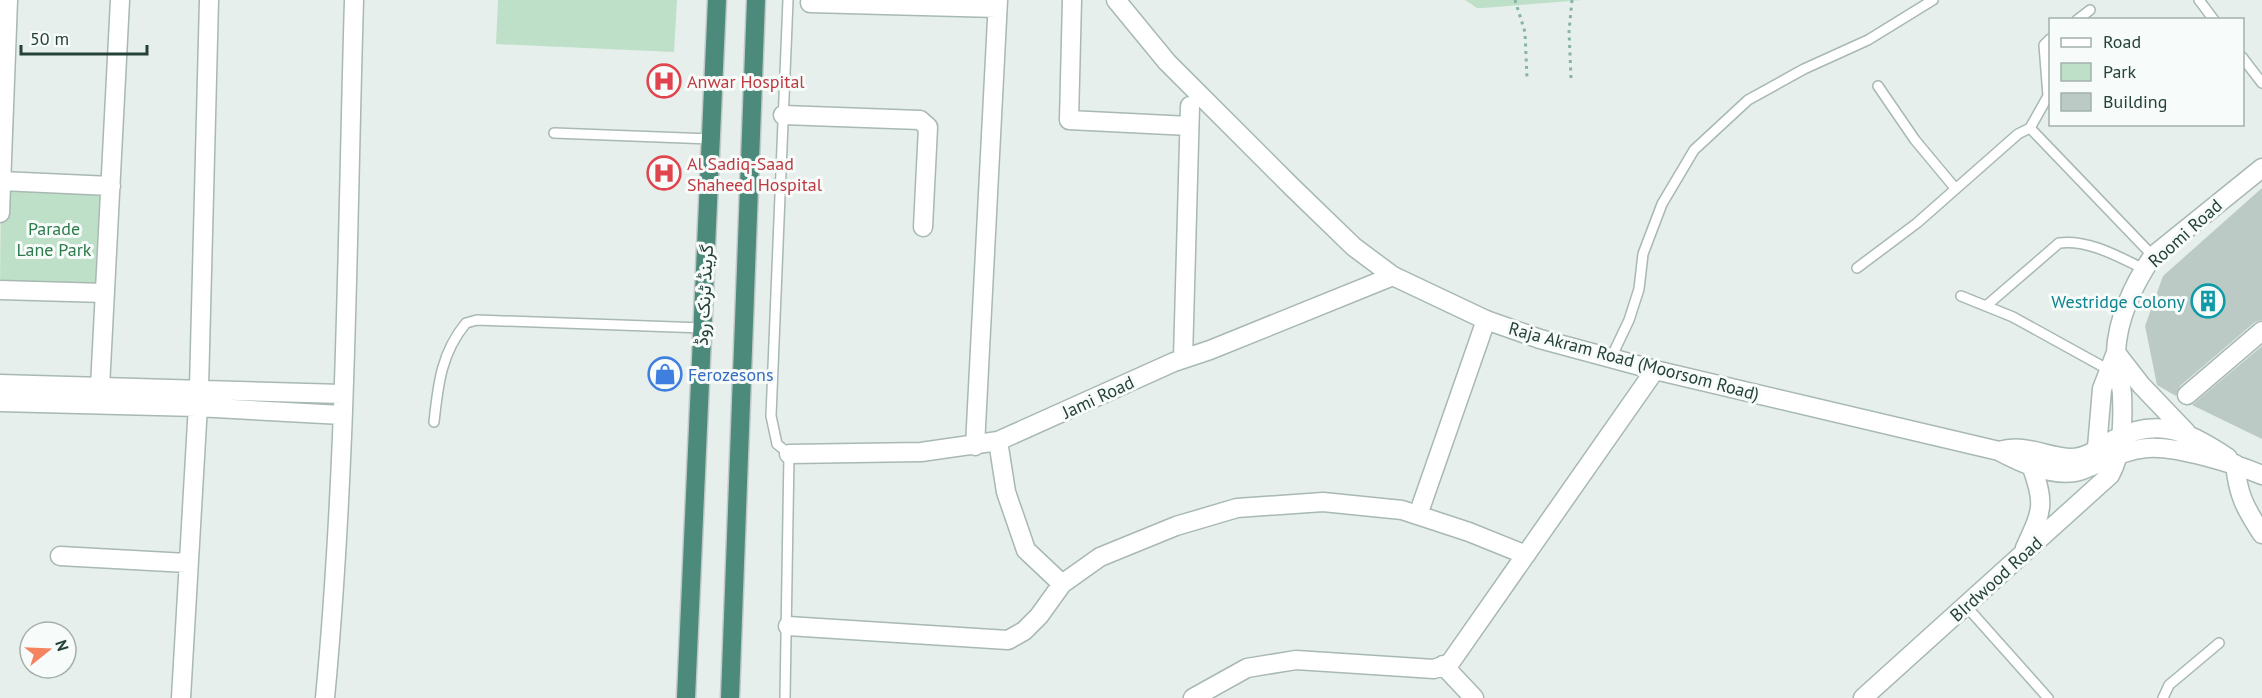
<svg xmlns="http://www.w3.org/2000/svg" width="2262" height="698" font-family="'PT Sans',Vazirmatn,sans-serif">
  <style>
    .green { fill: #bfe0c8 }
    .building { fill: #bbcac4 }
    .lines { fill: none; stroke-linecap: round; stroke-linejoin: round }
    .service-casing { stroke: #a8b8b2; stroke-width: 12 }
    .minor-casing { stroke: #a8b8b2; stroke-width: 21 }
    .tertiary-casing { stroke: #a8b8b2; stroke-width: 21 }
    .trunk-casing { stroke: #c2cac8; stroke-width: 21 }
    .path { stroke: #86b3a5; stroke-width: 3; stroke-dasharray: 3 4.5; stroke-linecap: butt }
    .service { stroke: #fff; stroke-width: 9 }
    .minor { stroke: #fff; stroke-width: 18 }
    .tertiary { stroke: #fff; stroke-width: 18 }
    .trunk { stroke: #4c8a7c; stroke-width: 18 }
    .labels { text-anchor: middle; dominant-baseline: central; stroke-width: 6; stroke-linejoin: round; paint-order: stroke }
    .health-label { font-size: 18px; fill: #be3a42; stroke: #f7fbf9; text-anchor: start }
    .park-label { font-size: 18px; fill: #2d7a4b; stroke: #f7fbf9 }
    .street-label { font-size: 18px; fill: #24423a; stroke: #f7fbf9 }
    .culture-label { font-size: 18px; fill: #0d838f; stroke: #f7fbf9; text-anchor: end }
    .shop-label { font-size: 18px; fill: #366cbe; stroke: #f7fbf9; text-anchor: start }
  </style>
  <rect width="100%" height="100%" fill="#e6efeb"/>
  <path class="green" d="M 498,0 L 677,0 L 674,52 L 496,44 Z
    M 1465,0 L 1582,0 L 1483,8 L 1477,8 Z
    M 1,181 L 111,186 L 105,293 L 0,290 Z"/>
  <path class="building" d="M 2262,188 L 2262,320 L 2255,322 L 2180,386 L 2176,396 L 2157,385 L 2145,326 L 2163,276 Z
    M 2262,346 L 2262,439 L 2192,405 Z"/>
  <g class="lines">
    <g class="service-casing">
      <path id="service" d="M 2199,0 L 2214,20
        M 2077,20 L 2090,10
        M 2242,57 L 2262,83
        M 1878,86 L 1915,140 L 1955,188
        M 2030,128 L 2048,96 L 2044,45 L 2050,39
        M 554,133 L 711,139
        M 1857,268 L 1917,223 L 2018,134 L 2030,128 L 2153,256
        M 1961,296 L 2013,317 L 2109,370
        M 1986,306 L 2059,243 C 2088,239 2119,257 2144,269
        M 1611,358 L 1629,320 L 1639,289 L 1643,254 L 1662,204 L 1694,150 L 1748,100 L 1804,69 L 1868,40 L 1933,0
        M 434,422 C 438,385 441,353 466,323 L 477,320 L 703,328
        M 1966,606 L 2048,698
        M 785,698 L 789,454 L 777,444 L 771,416 L 788,0
        M 2163,698 L 2169,685 L 2219,643"/>
    </g>
    <g class="minor-casing">
      <path id="minor" d="M 1072,0 L 1069,120 L 1189,126
        M 810,3 L 997,8
        M 783,115 L 920,120 L 928,127 L 923,227
        M 1,181 L 111,186
        M 0,213 L 8,0
        M 0,290 L 105,293
        M 1183,359 L 1190,106
        M 0,384 L 342,394
        M 100,387 L 120,0
        M 2187,395 L 2262,331
        M 0,402 L 197,407 L 342,415
        M 998,441 L 1006,492 L 1026,550 L 1062,584
        M 975,446 L 998,0
        M 789,454 L 921,452 L 998,441 L 1174,362 L 1210,350 L 1393,276
        M 1418,515 L 1486,320
        M 60,556 L 187,563
        M 788,626 L 1008,640 L 1024,631 L 1039,616 L 1062,584 L 1100,557 L 1176,526 L 1237,508 L 1323,502 L 1402,510 L 1469,532 L 1526,555
        M 1443,665 L 1474,698
        M 181,698 L 199,388 L 209,0
        M 325,698 C 347,466 347,232 354,0
        M 1193,698 L 1247,668 L 1296,660 L 1434,669 L 1450,663 L 1655,370"/>
    </g>
    <g class="tertiary-casing">
      <path id="tertiary" d="M 1116,0 L 1167,62 L 1292,187 L 1354,247 L 1393,276 L 1486,320 L 1540,339 L 1655,370 L 1999,451 C 2021,463 2057,479 2082,470 C 2104,462 2123,450 2147,448 C 2174,445 2236,464 2262,475
        M 2117,354 L 2141,385 L 2186,432
        M 1999,451 C 2026,443 2045,457 2071,458 C 2086,458 2101,447 2113,440 C 2158,416 2190,432 2228,458
        M 2096,459 L 2102,389 L 2115,355
        M 2235,464 C 2238,495 2245,508 2262,534
        M 2025,548 C 2042,511 2046,505 2031,465
        M 1863,698 L 2110,475 C 2123,452 2123,420 2122,394 C 2121,381 2116,367 2116,353 C 2117,319 2134,283 2153,256 L 2262,168"/>
    </g>
    <g class="trunk-casing">
      <path id="trunk" d="M 686,698 L 717,0
        M 730,698 L 756,0"/>
    </g>
    <path class="path" d="M 1515,0 L 1525,32 L 1527,78
      M 1571,78 L 1569,31 L 1572,0"/>
    <use href="#service" class="service"/>
    <use href="#minor" class="minor"/>
    <use href="#tertiary" class="tertiary"/>
    <use href="#trunk" class="trunk"/>
  </g>
  <defs>
    <g id="hospital-ring" transform="scale(1.725)"><circle r="9.5" fill="#f7fbf9" stroke="#e0444e" stroke-width="1.5"/><path d="M-5-5h3v3.5h4V-5h3V5h-3V1.5h-4V5h-3Z" fill="#e0444e"/></g>
    <g id="building-ring" transform="scale(1.725)"><circle r="9.5" fill="#f7fbf9" stroke="#0f9aa8" stroke-width="1.5"/><path d="M-4-6H4V6H1V3H-1V6H-4ZM-2.5-4.3h1.7v1.8h-1.7ZM.8-4.3h1.7v1.8H.8ZM-2.5-1h1.7V.8h-1.7ZM.8-1h1.7V.8H.8Z" fill="#0f9aa8"/></g>
    <g id="shop-ring" transform="scale(1.725)"><circle r="9.5" fill="#f7fbf9" stroke="#3f7fe0" stroke-width="1.5"/><path d="M-5-2.5h2.3a2.7 3.5 0 0 1 5.4 0H5L5.5 6h-11ZM-1.5-2.5h3a1.5 2.3 0 0 0-3 0Z" fill="#3f7fe0"/></g>
  </defs>
  <g fill-rule="evenodd">
    <use href="#hospital-ring" x="664" y="81"/>
    <use href="#hospital-ring" x="664" y="173"/>
    <use href="#building-ring" x="2208" y="301"/>
    <use href="#shop-ring" x="665" y="374"/>
  </g>
  <g class="labels">
    <g class="health-label">
      <text x="687" y="81">Anwar Hospital</text>
      <text x="687" y="163">Al Sadiq-Saad<tspan x="687" dy="21">Shaheed Hospital</tspan></text>
    </g>
    <g class="park-label">
      <text x="54" y="228">Parade<tspan x="54" dy="21">Lane Park</tspan></text>
    </g>
    <g class="street-label">
      <text transform="translate(2185 233) rotate(-42)">Roomi Road</text>
      <text transform="translate(704 295) rotate(-87)">گرینڈ ٹرنک روڈ</text>
      <text transform="translate(1634 361) rotate(15)">Raja Akram Road (Moorsom Road)</text>
      <text transform="translate(1098 397) rotate(-25)">Jami Road</text>
      <text transform="translate(1996 579) rotate(-42)">BIrdwood Road</text>
    </g>
    <g class="culture-label">
      <text x="2185" y="301">Westridge Colony</text>
    </g>
    <g class="shop-label">
      <text x="688" y="374">Ferozesons</text>
    </g>
  </g>
  <rect x="2049" y="18" width="195" height="108" fill="#f7fbf9" stroke="#a3b1ad" stroke-width="1.5"/>
  <rect x="2061" y="38" width="30" height="9" fill="#ffffff" stroke="#a3b1ad" stroke-width="1.5"/>
  <text x="2103" y="48" font-size="18" fill="#24423a">Road</text>
  <rect x="2061" y="63" width="30" height="18" fill="#bfe0c8" stroke="#a3b1ad" stroke-width="1.5"/>
  <text x="2103" y="78" font-size="18" fill="#24423a">Park</text>
  <rect x="2061" y="93" width="30" height="18" fill="#bbcac4" stroke="#a3b1ad" stroke-width="1.5"/>
  <text x="2103" y="108" font-size="18" fill="#24423a">Building</text>
  <g transform="translate(48 650) rotate(72)"><circle r="28" fill="#f7fbf9" stroke="#a3b1ad" stroke-width="1.5"/>
  <path d="M0-4.5L10 22L0 15L-10 22Z" fill="#f4845f"/>
  <text y="-9" font-size="16" font-weight="bold" text-anchor="middle" fill="#24423a">N</text>
  </g>
  <path d="M21 45v9h126v-9" fill="none" stroke="#24423a" stroke-width="3"/>
  <text x="30" y="45" font-size="18" fill="#24423a" stroke="#f7fbf9" stroke-width="4.5" paint-order="stroke">50 m</text>
</svg>
